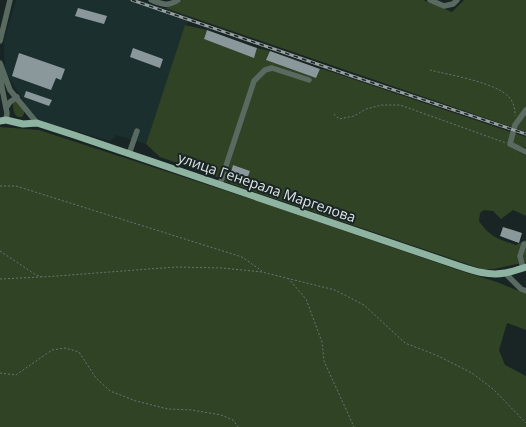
<svg xmlns="http://www.w3.org/2000/svg" width="526" height="427" font-family="'Open Sans',sans-serif">
  <style>
    .built { fill: #1b302e }
    .green { fill: #314325; fill-rule: evenodd }
    .building { fill: #8a989c }
    .lines { fill: none; stroke-linecap: round; stroke-linejoin: round }
    .path { stroke: #697473; stroke-width: 1; stroke-dasharray: 2 2; stroke-linecap: butt }
    .minor { stroke: #596b61; stroke-width: 5.5 }
    .major { stroke: #8eb3a0; stroke-width: 7 }
    .rail-casing { stroke: #97a09f; stroke-width: 3 }
    .rail { stroke: #192524; stroke-width: 1.5; stroke-dasharray: 4.5; stroke-linecap: butt }
    .labels { text-anchor: middle; dominant-baseline: central; stroke-width: 4; stroke-linejoin: round; paint-order: stroke }
    .street-label { font-size: 14px; fill: #dde5e4; stroke: #192524 }
  </style>
  <rect width="100%" height="100%" fill="#192524"/>
  <path class="built" d="M 16,0 L 140,0 L 192,18 L 185,26 L 146,144 L 116,135 L 110,141 L 35,119 L 5,71 L 4,41 Z"/>
  <path class="green" d="M 182,0 L 423,0 L 452,12 L 464,0 L 526,0 L 526,132 L 165,8 L 173,6 Z
    M 185,25 L 207,30 L 204,39 L 254,57 L 257,48 L 270,51 L 267,60 L 316,78 L 320,69 L 323,69 L 526,137 L 526,148 L 513,144 L 510,147 L 526,156 L 526,216 L 513,210 L 501,219 L 493,211 L 484,210 L 480,213 L 479,221 C 490,237 498,239 516,245 L 526,240 L 526,262 L 494,269 L 482,269 L 223,181 L 220,178 L 160,157 L 146,144 ZM 233,165 L 250,171 L 247,178 L 231,172 Z
    M 16,101 L 24,109 L 24,114 L 22,117 L 18,117 C 13,114 13,108 13,103 Z
    M 0,127 L 39,130 L 260,202 L 458,270 L 497,282 L 526,294 L 526,330 L 507,323 L 499,350 L 505,365 L 526,376 L 526,427 L 0,427 Z"/>
  <path class="building" d="M 78,8 L 107,16 L 104,24 L 75,16 Z
    M 207,30 L 257,48 L 254,58 L 204,39 Z
    M 133,48 L 163,59 L 160,68 L 130,57 Z
    M 270,51 L 320,69 L 316,78 L 266,60 Z
    M 19,53 L 65,69 L 61,80 L 56,78 L 51,90 L 12,76 Z
    M 26,91 L 52,100 L 49,106 L 24,97 Z
    M 233,165 L 250,171 L 247,179 L 231,172 Z
    M 503,227 L 522,233 L 519,243 L 500,236 Z"/>
  <g class="lines">
    <path class="path" d="M 430,70 C 449,75 495,82 509,97 C 514,103 515,109 515,116
      M 334,114 L 339,119 L 354,116 L 366,109 L 382,105 L 400,105 L 506,143
      M 0,186 L 16,186 L 242,257 L 262,271
      M 0,251 L 36,275 L 43,277 L 176,267 L 222,268 L 262,272 L 335,290 L 364,305 L 405,343 L 436,355 L 472,373 L 493,389 L 526,423
      M 288,278 L 306,299 L 322,342 L 324,361 L 354,427
      M 0,279 L 41,277
      M 0,373 L 16,375 L 52,350 L 65,348 L 79,352 L 96,378 L 110,391 L 136,401 L 168,409 L 192,410 L 221,415 L 233,420 L 238,427"/>
    <path class="minor" d="M 151,0 C 162,4 168,7 178,0
      M 430,0 L 444,6 L 453,4 L 457,0
      M 0,41 L 10,0
      M 0,63 L 10,90 L 37,123
      M 0,69 L 2,88 L 7,113 L 6,120
      M 6,108 L 10,102 L 17,97
      M 526,110 L 515,125 L 510,144 L 526,152
      M 129,154 L 137,131
      M 220,184 L 254,81 L 265,70 L 272,68 L 309,80
      M 523,268 L 520,256 L 524,244
      M 505,273 L 521,289 L 526,291"/>
    <path class="major" d="M 0,121 L 6,120 L 23,124 L 37,123 L 74,135 L 459,266 C 474,271 489,276 505,273 C 512,272 519,269 526,267"/>
    <g class="rail-casing">
      <path id="rail" d="M 132,0 L 352,76 L 526,134"/>
    </g>
    <use href="#rail" class="rail"/>
  </g>
  <g class="labels">
    <g class="street-label">
      <text transform="translate(267 187) rotate(19)">улица Генерала Маргелова</text>
    </g>
  </g>
</svg>
